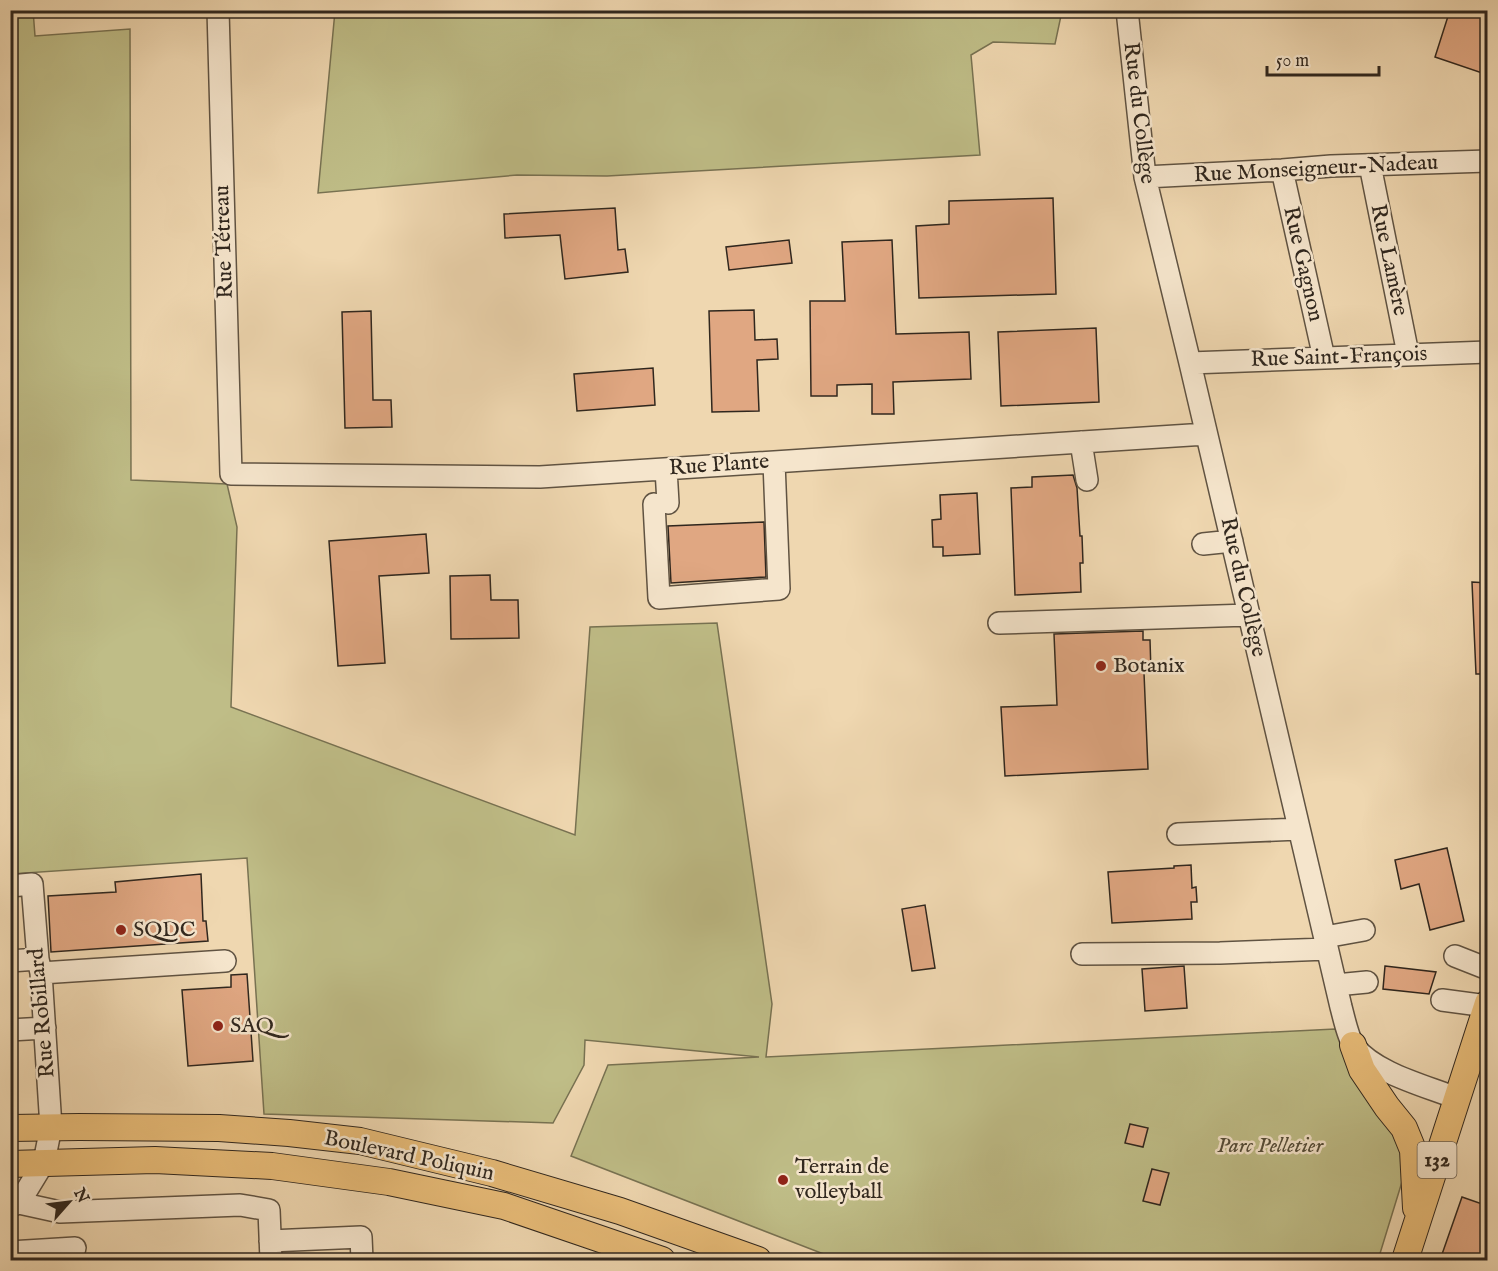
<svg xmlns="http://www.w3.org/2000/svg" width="1498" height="1271" font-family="'IM FELL English',serif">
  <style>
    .green { fill: #bfbd87; stroke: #787252; stroke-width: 1.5 }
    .building { fill: #e0a782; stroke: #30271e; stroke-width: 1.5 }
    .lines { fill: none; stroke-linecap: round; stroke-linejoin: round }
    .minor-casing { stroke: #605342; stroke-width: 24 }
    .major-casing { stroke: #30271e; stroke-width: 28 }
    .minor { stroke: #f5e5cc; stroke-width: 21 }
    .major { stroke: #e8bc78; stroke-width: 26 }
    .poi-dot { fill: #8f2418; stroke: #f5e5cc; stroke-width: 2 }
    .labels { text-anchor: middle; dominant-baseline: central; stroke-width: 5; stroke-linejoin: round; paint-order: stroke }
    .shield { fill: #f5e5cc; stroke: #6b6052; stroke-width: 1.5 }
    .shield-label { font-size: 21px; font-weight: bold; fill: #30271e }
    .street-label { font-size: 22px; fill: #30271e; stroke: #f5e5cc }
    .poi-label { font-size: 22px; fill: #30271e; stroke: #f5e5cc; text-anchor: start }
    .park-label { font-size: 22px; font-style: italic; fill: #544c38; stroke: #f5e5cc }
  </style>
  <rect width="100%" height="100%" fill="#efd7b0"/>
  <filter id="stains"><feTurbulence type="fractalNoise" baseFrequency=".00333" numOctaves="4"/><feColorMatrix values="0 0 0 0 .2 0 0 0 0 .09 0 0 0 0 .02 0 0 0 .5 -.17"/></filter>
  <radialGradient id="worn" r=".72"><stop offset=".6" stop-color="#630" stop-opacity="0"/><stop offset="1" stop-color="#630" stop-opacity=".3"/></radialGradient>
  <path class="green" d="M 33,10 L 35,36 L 130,29 L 131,480 L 227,484 L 237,527 L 231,707 L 575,835 L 590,627 L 717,623 L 772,1004 L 766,1057 L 1335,1029 L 1409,1159 L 1378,1260 L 839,1260 L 571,1156 L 608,1065 L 759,1057 L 585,1040 L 584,1065 L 553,1123 L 264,1114 L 247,858 L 11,874 L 10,11 Z
    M 335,11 L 335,10 L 1062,11 L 1055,44 L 993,42 L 971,55 L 980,155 L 607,176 L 517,175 L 318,193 Z"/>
  <path class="building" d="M 1450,10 L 1488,10 L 1488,75 L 1435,57 Z
    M 1053,198 L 1056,294 L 919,298 L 916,226 L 949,224 L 949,201 Z
    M 615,208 L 618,250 L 625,249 L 628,272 L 565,279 L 560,235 L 505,238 L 504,214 Z
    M 789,240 L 792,263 L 729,270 L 726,247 Z
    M 892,240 L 896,334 L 969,332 L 971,379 L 893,382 L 894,414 L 872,414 L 872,384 L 837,385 L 837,396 L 811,396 L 810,301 L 845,301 L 842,242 Z
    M 754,310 L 755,340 L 777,339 L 778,359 L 757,360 L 759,411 L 712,412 L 709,311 Z
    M 371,311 L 373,400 L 391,400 L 392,427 L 345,428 L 342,312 Z
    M 1096,328 L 1099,402 L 1001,406 L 998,332 Z
    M 653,368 L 655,405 L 577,411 L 574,374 Z
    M 1073,475 L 1077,488 L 1080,536 L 1082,536 L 1083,563 L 1080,563 L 1081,592 L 1015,595 L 1011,488 L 1032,487 L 1032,477 Z
    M 977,493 L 980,554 L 943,556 L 943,547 L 933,547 L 932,520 L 941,519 L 940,495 Z
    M 764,522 L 766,577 L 671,583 L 668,526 Z
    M 426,534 L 429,573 L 379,576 L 385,663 L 338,666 L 329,541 Z
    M 490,575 L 491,600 L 518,600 L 519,638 L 451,639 L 450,576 Z
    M 1472,582 L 1488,583 L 1488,674 L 1476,674 Z
    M 1143,631 L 1143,640 L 1150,640 L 1151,672 L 1144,673 L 1148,769 L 1005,776 L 1001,707 L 1057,705 L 1054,634 Z
    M 1447,848 L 1464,921 L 1430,930 L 1419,884 L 1401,889 L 1395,860 Z
    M 1191,865 L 1192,888 L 1196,887 L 1197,902 L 1191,902 L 1192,919 L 1112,923 L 1108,872 L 1174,868 L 1174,866 Z
    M 201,874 L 203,921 L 206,921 L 208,941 L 51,952 L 48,896 L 116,892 L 115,882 Z
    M 925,905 L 935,968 L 912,971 L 902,909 Z
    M 1184,966 L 1187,1008 L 1145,1011 L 1142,969 Z
    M 1385,966 L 1436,972 L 1429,994 L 1383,989 Z
    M 247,974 L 253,1061 L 188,1066 L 182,990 L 231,987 L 231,975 Z
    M 1130,1124 L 1148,1128 L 1143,1147 L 1125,1143 Z
    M 1152,1169 L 1169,1173 L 1160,1205 L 1143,1201 Z
    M 1462,1197 L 1488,1206 L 1488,1260 L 1440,1260 Z"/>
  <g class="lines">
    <g class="minor-casing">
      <path id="minor" d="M 218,10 L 231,474 L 540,477 L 1206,434
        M 1127,10 L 1145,177 L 1190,363 L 1341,1007 C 1344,1018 1348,1038 1354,1046 C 1374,1073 1426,1086 1456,1098
        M 1370,165 L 1408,354
        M 1282,170 L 1324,358
        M 1145,177 L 1282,170 L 1331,166 L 1488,161
        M 1190,363 L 1488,352
        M 1081,442 L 1087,480
        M 666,469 L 668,503
        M 654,504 L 659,598 L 779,589 L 774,462
        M 1203,544 L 1232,541
        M 999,623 L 1249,615
        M 1178,834 L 1299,829
        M 10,886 L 32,884 L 38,959 L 41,973 L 51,1127 L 44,1162 L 19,1203 L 10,1206
        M 1325,937 L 1364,930
        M 1082,954 L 1220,953 L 1327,949
        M 1455,956 L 1488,969
        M 10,961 L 38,959
        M 41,973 L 225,961
        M 1336,985 L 1367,982
        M 1442,1000 L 1487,1006
        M 10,1030 L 45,1028
        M 19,1203 L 60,1212 L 240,1205 L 269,1210 L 271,1260
        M 270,1241 L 361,1237 L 362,1260
        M 10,1252 L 75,1248"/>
    </g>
    <g class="major-casing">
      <path id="major" d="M 1353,1045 L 1362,1070 L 1387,1107 L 1404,1128 L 1413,1150 L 1416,1208
        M 10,1128 L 79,1127 L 219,1128 L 289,1133 L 360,1141 L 492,1173 L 620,1211 L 758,1260
        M 10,1164 L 155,1160 L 272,1166 L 389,1182 L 504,1206 L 662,1260
        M 1405,1260 L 1488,1003"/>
    </g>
    <use href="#minor" class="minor"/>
    <use href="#major" class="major"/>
  </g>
  <g class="poi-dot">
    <circle cx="1101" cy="666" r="6"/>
    <circle cx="121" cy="930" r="6"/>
    <circle cx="218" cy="1026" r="6"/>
    <circle cx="783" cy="1180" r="6"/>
  </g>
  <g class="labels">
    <rect class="shield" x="1417.5" y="1142" width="39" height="36" rx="4.5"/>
    <g class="shield-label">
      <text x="1437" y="1160">132</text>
    </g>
    <g class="street-label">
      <text transform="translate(1139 113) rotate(83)">Rue du Collège</text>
      <text transform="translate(1316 169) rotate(-3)">Rue Monseigneur-Nadeau</text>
      <text transform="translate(224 242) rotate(-92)">Rue Tétreau</text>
      <text transform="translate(1389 260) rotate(78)">Rue Lamère</text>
      <text transform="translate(1303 264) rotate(77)">Rue Gagnon</text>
      <text transform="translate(1339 357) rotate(-2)">Rue Saint-François</text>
      <text transform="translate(719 465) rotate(-4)">Rue Plante</text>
      <text transform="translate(1243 587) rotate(77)">Rue du Collège</text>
      <text transform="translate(42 1013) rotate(-95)">Rue Robillard</text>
      <text transform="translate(409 1156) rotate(12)">Boulevard Poliquin</text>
    </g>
    <g class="poi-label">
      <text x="1113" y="666">Botanix</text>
      <text x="133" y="930">SQDC</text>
      <text x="230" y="1026">SAQ</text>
      <text x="795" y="1167">Terrain de<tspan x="795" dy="25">volleyball</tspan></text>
    </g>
    <g class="park-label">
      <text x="1270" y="1146">Parc Pelletier</text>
    </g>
  </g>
  <rect width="1498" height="1271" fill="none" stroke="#efd7b0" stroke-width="36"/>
  <rect x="12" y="12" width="1474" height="1247" fill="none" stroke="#30271e" stroke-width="3"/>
  <rect x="18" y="18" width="1462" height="1235" fill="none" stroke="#30271e" stroke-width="1.5"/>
  <g transform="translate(69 1202) rotate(62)" stroke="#f5e5cc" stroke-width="4.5" paint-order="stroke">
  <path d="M0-4.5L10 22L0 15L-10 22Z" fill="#30271e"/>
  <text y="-9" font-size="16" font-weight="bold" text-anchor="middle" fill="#30271e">N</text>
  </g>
  <path d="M1267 66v9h112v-9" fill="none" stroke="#30271e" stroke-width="3"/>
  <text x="1276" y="66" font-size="18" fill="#30271e" stroke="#f5e5cc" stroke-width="4.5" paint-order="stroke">50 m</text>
  <rect width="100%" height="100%" filter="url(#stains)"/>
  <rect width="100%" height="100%" fill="url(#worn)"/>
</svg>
